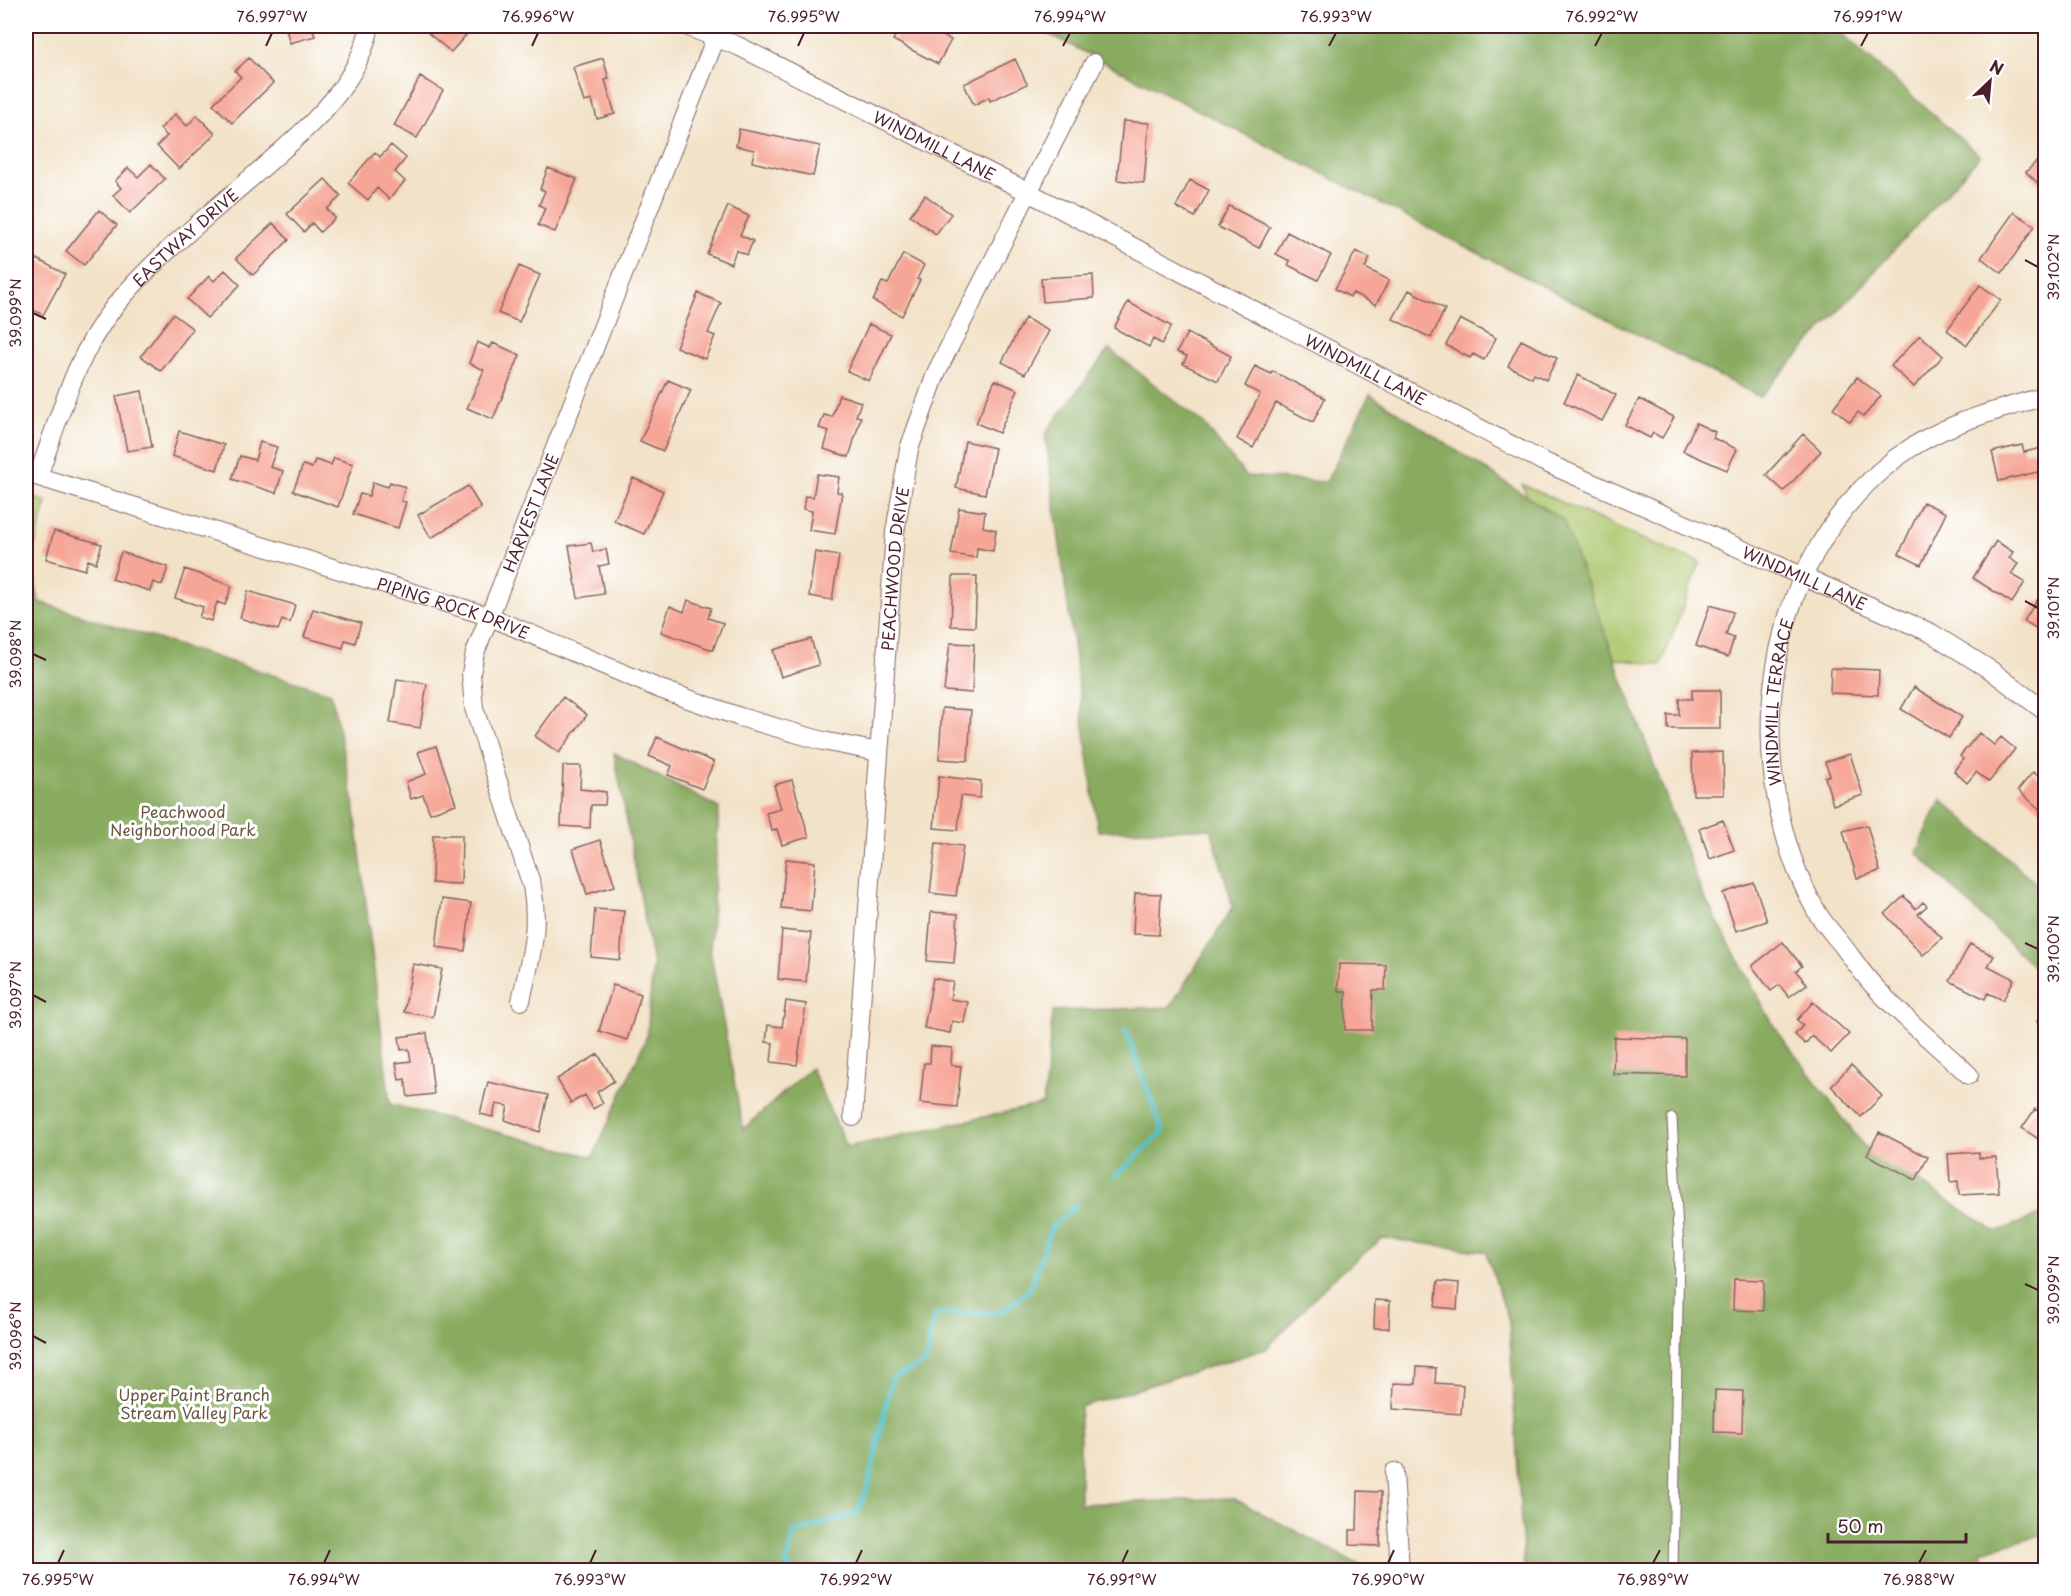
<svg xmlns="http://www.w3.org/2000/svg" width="2071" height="1596" font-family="'Playpen Sans',sans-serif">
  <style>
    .green { fill: #acc66c; stroke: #7b724c; stroke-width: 1.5 }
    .forest { fill: #89ab60; stroke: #6a6546; stroke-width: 1.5 }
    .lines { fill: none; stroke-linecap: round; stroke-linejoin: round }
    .stream { stroke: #54c2c8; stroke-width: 5 }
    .building { fill: #f6a696 }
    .lane-casing { stroke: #856362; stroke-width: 11 }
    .street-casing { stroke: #856362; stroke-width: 20 }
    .lane { stroke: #fff; stroke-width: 9 }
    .street { stroke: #fff; stroke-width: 18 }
    .ticks { fill: none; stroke: #4a1f2b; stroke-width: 2 }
    .labels { text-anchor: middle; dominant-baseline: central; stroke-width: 6; stroke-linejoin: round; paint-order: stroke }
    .street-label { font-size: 16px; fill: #4a1f2b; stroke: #fff }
    .park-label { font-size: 16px; fill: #6c5942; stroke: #fff }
    .neatline { fill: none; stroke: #4a1f2b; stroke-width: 2 }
    .ticks-label { font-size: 15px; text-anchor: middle; fill: #4a1f2b }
  </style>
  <rect width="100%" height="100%" fill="#fff"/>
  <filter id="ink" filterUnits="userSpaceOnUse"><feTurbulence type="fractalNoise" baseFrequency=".0167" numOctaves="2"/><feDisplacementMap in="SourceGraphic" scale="12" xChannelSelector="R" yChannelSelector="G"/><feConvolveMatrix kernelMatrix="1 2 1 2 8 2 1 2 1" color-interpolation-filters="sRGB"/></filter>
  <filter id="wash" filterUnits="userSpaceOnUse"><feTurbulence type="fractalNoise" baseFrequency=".008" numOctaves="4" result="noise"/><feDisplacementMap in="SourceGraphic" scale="24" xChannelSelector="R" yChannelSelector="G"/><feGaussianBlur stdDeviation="1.35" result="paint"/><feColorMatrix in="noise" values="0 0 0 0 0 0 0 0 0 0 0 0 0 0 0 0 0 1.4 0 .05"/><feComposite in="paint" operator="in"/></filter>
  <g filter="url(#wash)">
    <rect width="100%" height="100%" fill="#f2e2c8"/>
    <path class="green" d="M 1522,484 L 1633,535 L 1700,562 L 1661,665 L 1585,655 Z
      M 26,495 L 47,502 L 26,575 Z"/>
    <path class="forest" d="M 1033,26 L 1833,26 L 1980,156 L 1760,397 Z
      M 1109,349 L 1203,423 L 1246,476 L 1326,482 L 1370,394 L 1563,520 L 1701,891 L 1775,1028 L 1863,1145 L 1996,1232 L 2039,1215 L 2045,1202 L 2045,1534 L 1981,1551 L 1984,1570 L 1524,1570 L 1509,1322 L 1486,1252 L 1383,1238 L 1331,1280 L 1266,1349 L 1080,1407 L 1080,1504 L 1233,1498 L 1369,1570 L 966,1570 L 945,1565 L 937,1570 L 26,1570 L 26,542 L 39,602 L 331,693 L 354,803 L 390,1104 L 593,1157 L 647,1036 L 653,964 L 614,753 L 719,808 L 710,950 L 743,1129 L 811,1068 L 847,1147 L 1043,1104 L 1053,1011 L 1170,1007 L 1233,907 L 1211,829 L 1098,831 L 1045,434 Z
      M 1941,799 L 2045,891 L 2045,978 L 1917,853 Z"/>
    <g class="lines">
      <path class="stream" d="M 1115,1176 L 1163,1132 L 1125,1029
        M 793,1570 L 786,1565 L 794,1532 L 857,1514 L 869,1483 L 892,1378 L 925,1363 L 935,1314 L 1002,1312 L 1030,1289 L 1051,1228 L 1076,1205"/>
    </g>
    <g id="blocks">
      <path class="building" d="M 285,26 L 312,26 L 315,36 L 290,43 Z
        M 434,26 L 474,26 L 451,52 L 428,33 Z
        M 901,26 L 908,26 L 919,31 L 923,26 L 951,40 L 938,64 L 893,40 Z
        M 249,58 L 273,83 L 232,123 L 213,104 L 241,77 L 235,71 Z
        M 603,58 L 609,79 L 605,80 L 615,114 L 597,119 L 592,100 L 584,102 L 573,67 Z
        M 1015,59 L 1027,84 L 990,101 L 989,97 L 974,105 L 964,84 Z
        M 420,77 L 443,90 L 417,138 L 394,126 Z
        M 175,114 L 187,126 L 197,115 L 215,134 L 179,169 L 157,146 L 167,136 L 160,129 Z
        M 1123,121 L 1149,123 L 1144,183 L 1117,180 Z
        M 739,129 L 820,146 L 813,176 L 752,162 L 754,150 L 736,146 Z
        M 391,145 L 406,158 L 395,172 L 405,181 L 389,199 L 377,188 L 368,200 L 348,183 L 375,152 L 380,157 Z
        M 2046,152 L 2046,188 L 2044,189 L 2026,172 Z
        M 151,164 L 165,179 L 130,213 L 113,195 L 121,188 L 115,181 L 128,168 L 138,177 Z
        M 548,168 L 577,179 L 555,232 L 538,225 L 545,208 L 539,205 L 545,191 L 540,189 Z
        M 325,179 L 341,196 L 327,209 L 335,218 L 320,232 L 312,223 L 304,232 L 287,214 Z
        M 1190,180 L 1209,190 L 1195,217 L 1176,207 Z
        M 925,195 L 951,214 L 936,234 L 910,215 Z
        M 728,206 L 749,216 L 740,235 L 753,241 L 747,255 L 736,250 L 731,264 L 707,254 Z
        M 1229,206 L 1270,227 L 1259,248 L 1218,227 Z
        M 99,210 L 117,225 L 84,265 L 66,251 Z
        M 2014,212 L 2035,226 L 2002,273 L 1981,258 Z
        M 273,223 L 289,240 L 253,275 L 236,258 Z
        M 1287,232 L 1331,255 L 1318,280 L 1288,265 L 1290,261 L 1276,254 Z
        M 1356,251 L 1370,258 L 1365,268 L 1389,280 L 1376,305 L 1353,293 L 1350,297 L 1335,289 Z
        M 903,254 L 924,265 L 917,279 L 920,280 L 902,316 L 873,301 L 882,282 L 888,284 Z
        M 33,257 L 65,274 L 43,315 L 26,306 L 26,290 L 34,274 L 26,270 Z
        M 519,266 L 540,275 L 519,322 L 498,313 Z
        M 225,270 L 240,285 L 207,318 L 187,299 L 209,276 L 214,281 Z
        M 1093,275 L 1094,298 L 1043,302 L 1041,278 Z
        M 1980,285 L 2001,300 L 1967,345 L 1947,330 Z
        M 1409,290 L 1445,309 L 1431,338 L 1393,319 Z
        M 698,293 L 721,303 L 708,333 L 715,336 L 705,359 L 676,347 Z
        M 1128,302 L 1171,326 L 1162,344 L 1153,339 L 1149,347 L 1114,328 Z
        M 173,314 L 193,329 L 161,371 L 141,356 Z
        M 1025,318 L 1049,331 L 1025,374 L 1002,362 Z
        M 1460,319 L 1496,338 L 1484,360 L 1473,354 L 1470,358 L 1446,345 Z
        M 869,324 L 891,334 L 869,381 L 847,371 Z
        M 1187,333 L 1231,356 L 1218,381 L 1183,364 L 1187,356 L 1177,352 Z
        M 1920,335 L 1943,356 L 1914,387 L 1891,366 Z
        M 1521,340 L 1557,358 L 1546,380 L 1534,374 L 1532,378 L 1508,366 Z
        M 477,342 L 490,348 L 493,343 L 520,355 L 493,419 L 467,408 L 484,370 L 469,363 Z
        M 1255,366 L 1271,374 L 1272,371 L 1325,398 L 1313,422 L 1276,403 L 1253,448 L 1237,439 L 1260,394 L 1245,386 Z
        M 1578,375 L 1616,395 L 1602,421 L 1564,402 Z
        M 1857,377 L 1881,396 L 1864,416 L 1858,412 L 1850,422 L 1833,408 Z
        M 668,380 L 691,390 L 663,451 L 640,441 Z
        M 995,380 L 1018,390 L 999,433 L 976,423 Z
        M 142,391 L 152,447 L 127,451 L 116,396 Z
        M 839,395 L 861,402 L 856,416 L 861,417 L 849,457 L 824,449 L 829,431 L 819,428 L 824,415 L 832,417 Z
        M 1639,399 L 1674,417 L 1662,438 L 1653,433 L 1650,438 L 1625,425 Z
        M 1696,423 L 1715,432 L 1713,438 L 1737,449 L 1727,470 L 1683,451 Z
        M 179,431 L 224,445 L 217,470 L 172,456 Z
        M 1803,434 L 1821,451 L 1784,491 L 1766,475 Z
        M 965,441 L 995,448 L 985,494 L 956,488 Z
        M 260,442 L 277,447 L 270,467 L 283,471 L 276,493 L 232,479 L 240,456 L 255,460 Z
        M 2022,445 L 2024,452 L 2042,448 L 2046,470 L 1999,481 L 1992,452 Z
        M 334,458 L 353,464 L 338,507 L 293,491 L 303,465 L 312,468 L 315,460 L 331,465 Z
        M 817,474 L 839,477 L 837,492 L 842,493 L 835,534 L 809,530 L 812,511 L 803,509 L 805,496 L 813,497 Z
        M 633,478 L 663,491 L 644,534 L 614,521 Z
        M 373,482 L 388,487 L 390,482 L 405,487 L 401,501 L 406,502 L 398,528 L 353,514 L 360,494 L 369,496 Z
        M 468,486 L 481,508 L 431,538 L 418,515 Z
        M 1923,502 L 1946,513 L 1921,565 L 1899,554 Z
        M 959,508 L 985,512 L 983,527 L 996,530 L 993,551 L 977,548 L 976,558 L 951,554 Z
        M 54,531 L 102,544 L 96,563 L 88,560 L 85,570 L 46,559 Z
        M 1996,541 L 2013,552 L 2009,558 L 2018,564 L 2011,574 L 2025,582 L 2012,603 L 1973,578 Z
        M 591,543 L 593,552 L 606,549 L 609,564 L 599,566 L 604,594 L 578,598 L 569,546 Z
        M 121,552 L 168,567 L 162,585 L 153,582 L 150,591 L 112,579 Z
        M 815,552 L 839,556 L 832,600 L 809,596 Z
        M 185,569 L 232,586 L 225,605 L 217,602 L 211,621 L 199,617 L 203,607 L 175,598 Z
        M 953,576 L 977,576 L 975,627 L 951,626 Z
        M 248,591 L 295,605 L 290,623 L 282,620 L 278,630 L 240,618 Z
        M 688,600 L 711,608 L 708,618 L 723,623 L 713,650 L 661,632 L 670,606 L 684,612 Z
        M 2037,600 L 2046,605 L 2046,634 L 2024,621 Z
        M 1710,605 L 1733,612 L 1726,635 L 1734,638 L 1728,657 L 1696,646 Z
        M 313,609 L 361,623 L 355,643 L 345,640 L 343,648 L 304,637 Z
        M 811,639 L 819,665 L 781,677 L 773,650 Z
        M 950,643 L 974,644 L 972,693 L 944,691 Z
        M 1831,668 L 1879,670 L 1878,695 L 1830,693 Z
        M 397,679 L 427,684 L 420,728 L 390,723 Z
        M 1914,687 L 1962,717 L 1949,738 L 1901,709 Z
        M 1692,690 L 1720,690 L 1720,729 L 1668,729 L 1668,715 L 1679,715 L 1679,699 L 1692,699 Z
        M 563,697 L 587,715 L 559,753 L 535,736 Z
        M 942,708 L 971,710 L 968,761 L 939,759 Z
        M 1979,733 L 1994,745 L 2001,737 L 2015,749 L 1989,782 L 1976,772 L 1967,783 L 1954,771 L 1963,759 L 1960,756 Z
        M 657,737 L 714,762 L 702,789 L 668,775 L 672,766 L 649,756 Z
        M 436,746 L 456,804 L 430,813 L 423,795 L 411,799 L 406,782 L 426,774 L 418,752 Z
        M 1723,752 L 1724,795 L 1693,795 L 1692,753 Z
        M 1850,754 L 1863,795 L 1833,805 L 1825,777 L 1830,775 L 1825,762 Z
        M 563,766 L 581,766 L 580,789 L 606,792 L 605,805 L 591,805 L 590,828 L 561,826 Z
        M 2033,772 L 2046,783 L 2046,815 L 2018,790 Z
        M 939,776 L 981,781 L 980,798 L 961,796 L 958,830 L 934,828 Z
        M 792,780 L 809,837 L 782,845 L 777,829 L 772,831 L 766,813 L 781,809 L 774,785 Z
        M 1723,820 L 1734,850 L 1710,859 L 1699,829 Z
        M 1867,825 L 1880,871 L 1857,878 L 1843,831 Z
        M 433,835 L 462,835 L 461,884 L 432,883 Z
        M 600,840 L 615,886 L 587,894 L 573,849 Z
        M 936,843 L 963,846 L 956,896 L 930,893 Z
        M 786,859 L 815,862 L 811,911 L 781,908 Z
        M 1754,883 L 1767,921 L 1736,931 L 1723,893 Z
        M 1135,893 L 1161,894 L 1159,935 L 1133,934 Z
        M 1904,896 L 1916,909 L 1923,902 L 1927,906 L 1918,914 L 1942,938 L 1923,955 L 1885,914 Z
        M 442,899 L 471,903 L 465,951 L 436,947 Z
        M 595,909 L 624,911 L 620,960 L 591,957 Z
        M 931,912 L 958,914 L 954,963 L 927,961 Z
        M 782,930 L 811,933 L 806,982 L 778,979 Z
        M 1783,942 L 1802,966 L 1796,971 L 1807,984 L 1789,997 L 1779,985 L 1771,991 L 1752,966 Z
        M 1970,944 L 1994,956 L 1988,966 L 2014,979 L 2003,1000 L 1988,993 L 1985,999 L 1950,981 Z
        M 413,964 L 442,969 L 433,1017 L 404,1012 Z
        M 1339,964 L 1386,965 L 1385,990 L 1373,990 L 1372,1030 L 1345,1030 L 1346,991 L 1338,991 Z
        M 933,978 L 953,982 L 950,999 L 968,1002 L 964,1023 L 952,1021 L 950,1033 L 924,1028 Z
        M 613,985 L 641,994 L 627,1040 L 599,1031 Z
        M 786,1001 L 806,1004 L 797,1065 L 771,1062 L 773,1043 L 766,1042 L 768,1025 L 782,1027 Z
        M 1813,1002 L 1849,1034 L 1831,1053 L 1812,1036 L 1805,1044 L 1795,1035 L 1803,1025 L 1797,1020 Z
        M 2046,1018 L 2046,1043 L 2045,1043 L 2037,1021 Z
        M 427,1033 L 434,1094 L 408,1097 L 405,1079 L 399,1080 L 396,1063 L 411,1061 L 409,1049 L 401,1050 L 399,1037 Z
        M 1614,1037 L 1685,1039 L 1685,1076 L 1613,1074 Z
        M 931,1046 L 952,1048 L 951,1065 L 961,1066 L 957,1107 L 920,1103 L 924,1063 L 930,1063 Z
        M 598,1054 L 614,1081 L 597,1092 L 603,1103 L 593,1109 L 585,1095 L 571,1103 L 557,1079 Z
        M 1851,1065 L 1882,1096 L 1861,1117 L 1831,1086 Z
        M 488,1082 L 548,1095 L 540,1132 L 505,1120 L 508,1106 L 496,1104 L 493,1117 L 480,1114 Z
        M 2035,1109 L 2046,1116 L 2046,1144 L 2022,1128 Z
        M 1879,1132 L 1928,1157 L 1916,1180 L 1867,1155 Z
        M 1979,1152 L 1979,1158 L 1996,1157 L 1999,1193 L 1959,1195 L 1958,1181 L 1950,1182 L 1948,1154 Z
        M 1734,1279 L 1764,1280 L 1763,1311 L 1733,1310 Z
        M 1438,1281 L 1459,1283 L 1457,1309 L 1435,1307 Z
        M 1375,1300 L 1390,1301 L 1389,1328 L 1374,1328 Z
        M 1417,1367 L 1436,1368 L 1435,1383 L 1463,1385 L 1461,1414 L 1393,1409 L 1394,1383 L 1416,1384 Z
        M 1715,1390 L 1743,1391 L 1742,1433 L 1714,1432 Z
        M 1358,1491 L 1381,1492 L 1380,1546 L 1350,1545 L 1350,1530 L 1357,1530 Z
        M 2034,1565 L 2035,1570 L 2008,1570 L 2008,1569 Z"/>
    </g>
  </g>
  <g filter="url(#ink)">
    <use href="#blocks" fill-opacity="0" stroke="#856362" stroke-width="1.5"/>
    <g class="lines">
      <g class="lane-casing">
        <path id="lane" d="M 1672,1118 L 1679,1251 L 1673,1570"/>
      </g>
      <g class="street-casing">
        <g id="street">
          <path id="s1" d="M 686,26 L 738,46 L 1028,192 L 1542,461 L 1931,633 L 1992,671 L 2046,712"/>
          <path id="s2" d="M 26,473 L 488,616 L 660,689 L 740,717 L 823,741 L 879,752"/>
          <path id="s3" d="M 38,476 C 59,419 75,356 114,307 C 156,256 210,214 260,170 C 307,128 356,90 370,26"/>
          <path id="s4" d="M 521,1001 C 530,958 540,930 532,886 L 474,708 L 471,673 L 475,653 L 716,37"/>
          <path id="s5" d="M 1969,1075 C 1937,1045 1902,1017 1873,985 C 1862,973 1853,959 1843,946 C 1835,936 1825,925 1818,914 C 1735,769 1761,562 1896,458 C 1941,424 1993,411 2046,396"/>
          <path id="s6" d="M 853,1117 L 895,532 L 909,449 L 937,371 L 1094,63"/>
          <path d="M 1394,1472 L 1400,1570"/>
        </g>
      </g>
      <use href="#lane" class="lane"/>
      <use href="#street" class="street"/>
    </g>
  </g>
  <path class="ticks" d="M 266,46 L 272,33M 532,46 L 538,33M 798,46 L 804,33M 1063,46 L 1070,33M 1329,46 L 1336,33M 1595,46 L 1602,33M 1861,46 L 1868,33M 2025,260 L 2038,267M 33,313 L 46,319M 2025,601 L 2038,608M 33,654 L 46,660M 2025,943 L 2038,949M 33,995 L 46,1002M 2025,1284 L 2038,1290M 33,1336 L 46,1343M 58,1563 L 64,1550M 324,1563 L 330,1550M 590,1563 L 596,1550M 856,1563 L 862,1550M 1122,1563 L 1128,1550M 1388,1563 L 1394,1550M 1653,1563 L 1660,1550M 1919,1563 L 1926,1550"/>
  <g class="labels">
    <g class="street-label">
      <text stroke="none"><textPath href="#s1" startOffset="276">WINDMILL LANE</textPath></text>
      <text stroke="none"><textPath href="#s3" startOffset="286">EASTWAY DRIVE</textPath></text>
      <text stroke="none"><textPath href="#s1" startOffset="762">WINDMILL LANE</textPath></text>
      <text stroke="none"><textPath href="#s4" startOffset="510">HARVEST LANE</textPath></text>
      <text stroke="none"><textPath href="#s6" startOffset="550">PEACHWOOD DRIVE</textPath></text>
      <text stroke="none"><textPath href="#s1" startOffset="1248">WINDMILL LANE</textPath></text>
      <text stroke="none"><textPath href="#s2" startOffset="448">PIPING ROCK DRIVE</textPath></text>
      <text stroke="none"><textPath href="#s5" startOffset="442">WINDMILL TERRACE</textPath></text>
    </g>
    <g class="park-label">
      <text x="183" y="811">Peachwood<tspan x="183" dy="18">Neighborhood Park</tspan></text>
      <text x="194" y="1394">Upper Paint Branch<tspan x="194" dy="18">Stream Valley Park</tspan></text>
    </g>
  </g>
  <rect width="2071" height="1596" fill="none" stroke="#fff" stroke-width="66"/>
  <g transform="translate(1990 81) rotate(26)" stroke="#ffffff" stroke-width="4.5" paint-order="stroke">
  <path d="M0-4.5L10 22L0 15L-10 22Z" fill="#4a1f2b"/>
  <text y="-9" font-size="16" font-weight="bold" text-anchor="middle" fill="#4a1f2b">N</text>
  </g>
  <path d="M1828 1533v9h138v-9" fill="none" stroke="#4a1f2b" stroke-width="3"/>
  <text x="1837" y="1533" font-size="18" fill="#4a1f2b" stroke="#ffffff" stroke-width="4.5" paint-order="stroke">50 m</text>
  <rect x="33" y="33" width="2005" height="1530" class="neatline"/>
  <g class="ticks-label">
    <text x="272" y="22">76.997°W</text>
    <text x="538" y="22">76.996°W</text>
    <text x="804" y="22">76.995°W</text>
    <text x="1070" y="22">76.994°W</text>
    <text x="1336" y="22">76.993°W</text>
    <text x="1602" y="22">76.992°W</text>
    <text x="1868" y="22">76.991°W</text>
    <text transform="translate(2054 267) rotate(-90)" y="5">39.102°N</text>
    <text transform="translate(16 313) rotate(-90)" y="5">39.099°N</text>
    <text transform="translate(2054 608) rotate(-90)" y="5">39.101°N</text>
    <text transform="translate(16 654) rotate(-90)" y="5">39.098°N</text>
    <text transform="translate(2054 949) rotate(-90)" y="5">39.100°N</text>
    <text transform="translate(16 995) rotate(-90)" y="5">39.097°N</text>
    <text transform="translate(2054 1290) rotate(-90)" y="5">39.099°N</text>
    <text transform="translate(16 1336) rotate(-90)" y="5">39.096°N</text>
    <text x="58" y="1585">76.995°W</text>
    <text x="324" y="1585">76.994°W</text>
    <text x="590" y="1585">76.993°W</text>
    <text x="856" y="1585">76.992°W</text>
    <text x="1122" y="1585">76.991°W</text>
    <text x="1388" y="1585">76.990°W</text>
    <text x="1653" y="1585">76.989°W</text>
    <text x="1919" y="1585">76.988°W</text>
  </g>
</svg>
